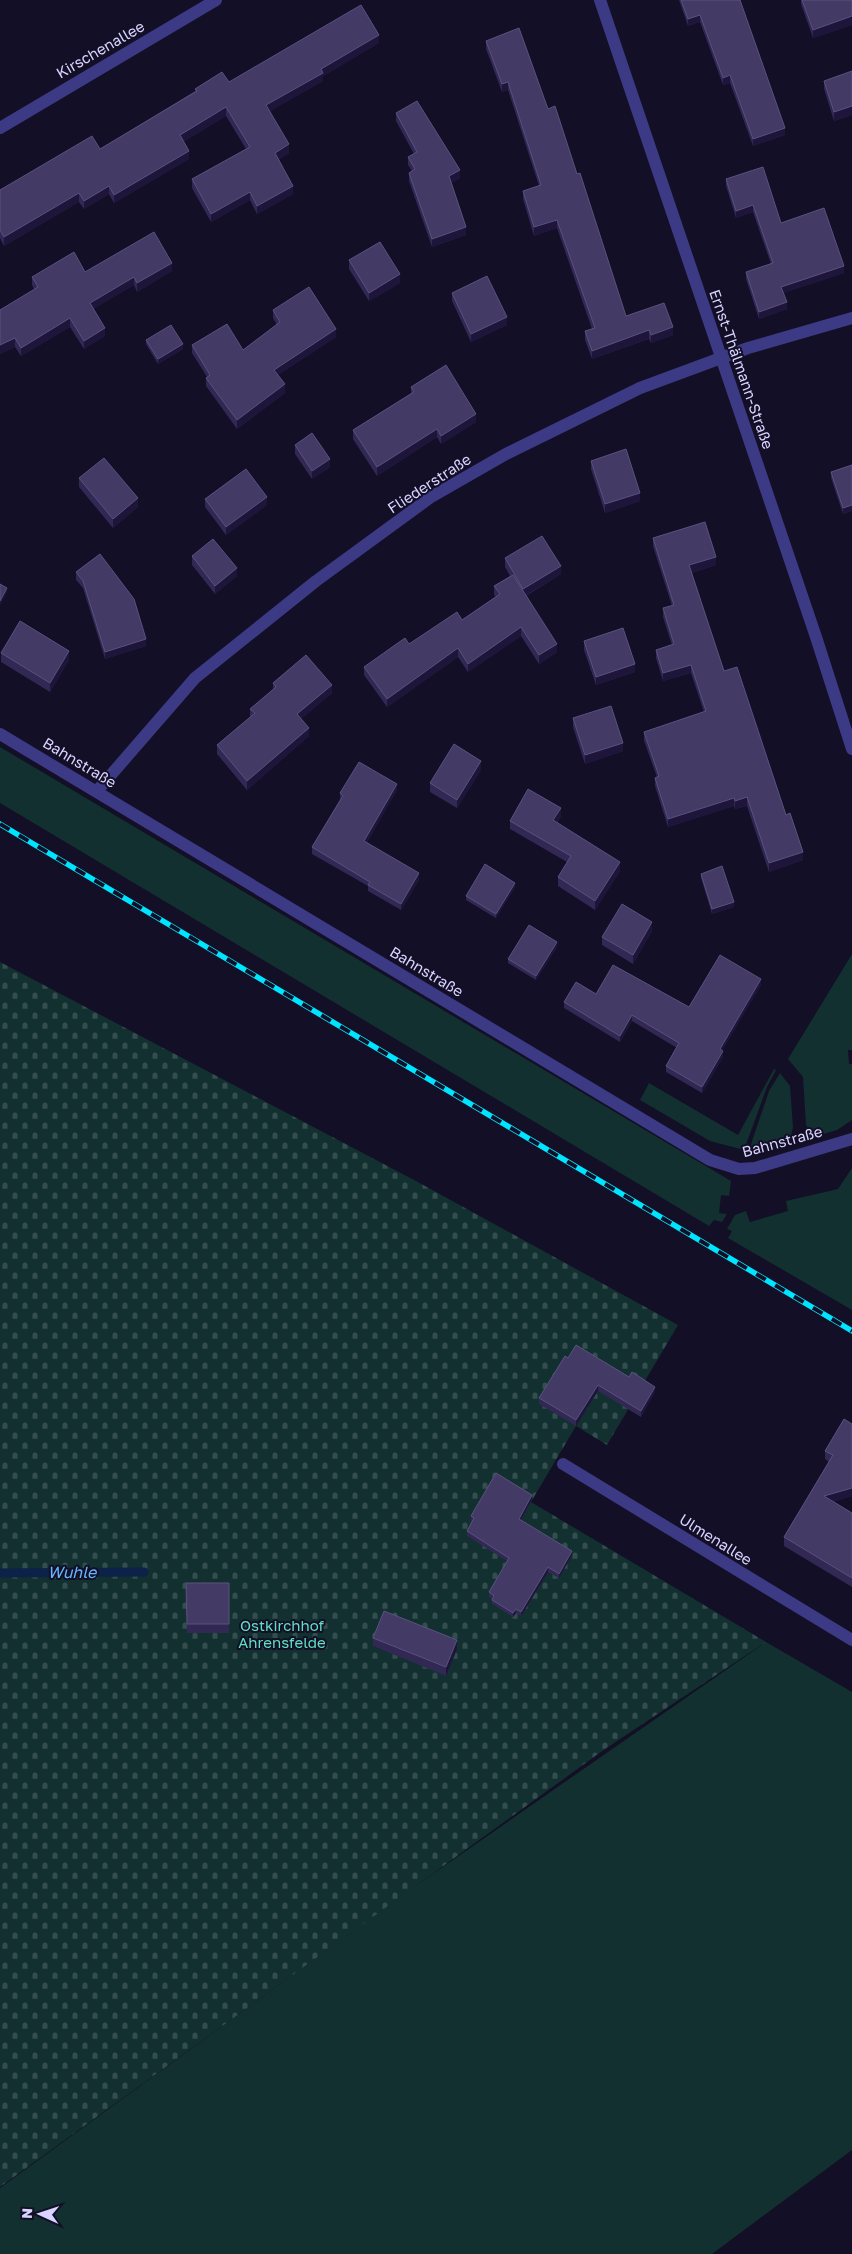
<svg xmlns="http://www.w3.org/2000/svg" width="852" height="2254" font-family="'Golos Text',sans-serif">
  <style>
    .grass { fill: #12302f }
    .cemetery { fill: url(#cemetery-stones) }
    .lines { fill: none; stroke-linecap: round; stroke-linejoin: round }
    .stream { stroke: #0c2248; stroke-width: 9 }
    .minor { stroke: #3d3a85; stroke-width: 12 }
    .rail-casing { stroke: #00e5ff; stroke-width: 5.5 }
    .rail { stroke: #130f26; stroke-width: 4; stroke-dasharray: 11; stroke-linecap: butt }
    .wall { fill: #312854 }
    .shaded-wall { fill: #1d163a }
    .building { fill: #433a66; stroke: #5a527e }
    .labels { text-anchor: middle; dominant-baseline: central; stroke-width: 4; stroke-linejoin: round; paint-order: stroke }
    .street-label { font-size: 15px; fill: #d9d4ff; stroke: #130f26 }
    .park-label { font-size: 15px; fill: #5fe0c0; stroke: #130f26 }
    .water-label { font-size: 16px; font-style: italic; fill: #62b6ff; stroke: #130f26 }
  </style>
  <defs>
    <pattern id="cemetery-stones" width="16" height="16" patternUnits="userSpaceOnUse" patternTransform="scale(1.25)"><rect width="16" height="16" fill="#12302f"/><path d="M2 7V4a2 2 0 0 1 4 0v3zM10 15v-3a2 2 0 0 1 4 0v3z" fill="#344d4e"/></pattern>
  </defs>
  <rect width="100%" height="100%" fill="#130f26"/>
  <path class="grass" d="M 0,747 L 731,1181 L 729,1196 L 721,1195 L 719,1213 L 727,1214 L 722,1222 L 714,1220 L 709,1226 L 0,803 Z
    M 852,954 L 852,1050 L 848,1050 L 849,1064 L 852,1064 L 852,1120 L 837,1130 L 813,1137 L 806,1125 L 803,1077 L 788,1059 Z
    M 774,1069 L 776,1070 L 767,1087 L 744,1150 L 710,1141 L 640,1100 L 649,1083 L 738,1135 Z
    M 780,1073 L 790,1086 L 793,1127 L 789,1145 L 773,1149 L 749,1150 L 769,1091 Z
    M 852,1168 L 852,1310 L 728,1238 L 732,1231 L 727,1229 L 735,1215 L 746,1211 L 750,1222 L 788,1211 L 786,1201 L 838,1189 Z
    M 766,1642 L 852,1692 L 852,2150 L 712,2254 L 0,2254 L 0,2188 L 401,1896 Z"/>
  <path class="cemetery" d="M 0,962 L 416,1181 L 678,1325 L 607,1445 L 576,1426 L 531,1502 L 766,1642 L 605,1749 L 0,2187 Z"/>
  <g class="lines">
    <path class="stream" d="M 0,1573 L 144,1572"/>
    <path class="minor" d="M 600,0 L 816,637 L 852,749
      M 0,128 L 216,0
      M 0,734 L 710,1160 L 739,1169 L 755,1168 L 852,1139
      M 97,791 L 195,678 L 316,581 L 431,497 L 506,454 L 640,388 L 748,348 L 852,318
      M 563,1464 L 852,1640"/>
    <g class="rail-casing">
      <path id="rail" d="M 0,824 L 852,1331"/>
    </g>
    <use href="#rail" class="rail"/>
  </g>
  <path class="wall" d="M 679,0 L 740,0 L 785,135 L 753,146 L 730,83 L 723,85 L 700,22 L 688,26 Z
    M 801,0 L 852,0 L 852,25 L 813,38 L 801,4 Z
    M 486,41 L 548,109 L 577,174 L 626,316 L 673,335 L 651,343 L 649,339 L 592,359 L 585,340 L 585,331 L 592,329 L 557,228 L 534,236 L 523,199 L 523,191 L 539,186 L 508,90 L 502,92 L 486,49 Z
    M 379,43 L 323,76 L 323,81 L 270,111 L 289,153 L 279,159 L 293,194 L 257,214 L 250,200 L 211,222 L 192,188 L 192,179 L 246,149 L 226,116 L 183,142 L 189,159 L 114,203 L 109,194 L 84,209 L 79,202 L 4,246 L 0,238 L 0,190 L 100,149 L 195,91 L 195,89 L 229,82 Z
    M 852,71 L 852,115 L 834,121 L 824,89 L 824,81 Z
    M 396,113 L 460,178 L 451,183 L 466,235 L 432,247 L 409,181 L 409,173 L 412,171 L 408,165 L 408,157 L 414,154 L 396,121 Z
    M 726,179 L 781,223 L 844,273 L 783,293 L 787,309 L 759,319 L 746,279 L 746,272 L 771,264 L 753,212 L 736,218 L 726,186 Z
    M 349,260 L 400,283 L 369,301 L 349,269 Z
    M 172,271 L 137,292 L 134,285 L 93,309 L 105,336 L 84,349 L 70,327 L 21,356 L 15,347 L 0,354 L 34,289 L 32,285 L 32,277 L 85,272 Z
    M 452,293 L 507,325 L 471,342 L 452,301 Z
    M 273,310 L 336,337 L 278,375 L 285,393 L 237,429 L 206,386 L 206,378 L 207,377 L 192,353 L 192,345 L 243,350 L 277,325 L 273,318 Z
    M 146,340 L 183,349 L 158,364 L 146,344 Z
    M 411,387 L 476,422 L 441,444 L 437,437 L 377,476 L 353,439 L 353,430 L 411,393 Z
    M 295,445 L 330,467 L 312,479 L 295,454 Z
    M 591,461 L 640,501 L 605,513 L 591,469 Z
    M 852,465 L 852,511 L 843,514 L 831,478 L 831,472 Z
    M 79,478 L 138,507 L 113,528 L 79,487 Z
    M 205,499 L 267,505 L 226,535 L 205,507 Z
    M 653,538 L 716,565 L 692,573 L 724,671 L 786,815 L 803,860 L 769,872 L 747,806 L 735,809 L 734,806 L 668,827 L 655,786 L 655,778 L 657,777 L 644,741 L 644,732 L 704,712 L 691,673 L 663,681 L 656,658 L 656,650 L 672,645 L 663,617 L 663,608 L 672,606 L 653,546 Z
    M 192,556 L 237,576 L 215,594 L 192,565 Z
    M 505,558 L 561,574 L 526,596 L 557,652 L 539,664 L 521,636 L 468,672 L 458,657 L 387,707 L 364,675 L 364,667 L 409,644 L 462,620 L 496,597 L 494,595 L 494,586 L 510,576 L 505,567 Z
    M 76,572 L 146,646 L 105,659 L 83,588 L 76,580 Z
    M 584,641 L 635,672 L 596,685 L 584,650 Z
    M 1,653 L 69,660 L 50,692 L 1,662 Z
    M 273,683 L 332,693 L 301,719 L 309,736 L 247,790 L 217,754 L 217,745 L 250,717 L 250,709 L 273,690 Z
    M 573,718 L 623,751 L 585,764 L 573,727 Z
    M 481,770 L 457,808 L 430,792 L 430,783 Z
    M 397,790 L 367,842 L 419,880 L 401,910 L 368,891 L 368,886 L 312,854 L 312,847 L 340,799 L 340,793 Z
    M 561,816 L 557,823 L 620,871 L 595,910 L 558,886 L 558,877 L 567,862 L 510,829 L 510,821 Z
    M 701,874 L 734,907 L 712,914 L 701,878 Z
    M 515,887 L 496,918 L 466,900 L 466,896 Z
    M 652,931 L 633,964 L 602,945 L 602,937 Z
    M 557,947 L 536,980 L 508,963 L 508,959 Z
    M 761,985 L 722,1050 L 723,1057 L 702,1093 L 666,1072 L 666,1066 L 677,1048 L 632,1021 L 620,1042 L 564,1008 L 564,1002 L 596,994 L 689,1007 Z
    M 568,1358 L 629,1377 L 655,1392 L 641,1417 L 598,1391 L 576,1426 L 539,1404 L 539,1398 Z
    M 852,1424 L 852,1496 L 833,1502 L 852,1513 L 852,1587 L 784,1546 L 784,1537 L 829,1462 L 825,1459 L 825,1451 Z
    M 532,1500 L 521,1520 L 572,1555 L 559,1578 L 548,1572 L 521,1616 L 516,1613 L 513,1617 L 492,1604 L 492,1599 L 489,1597 L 489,1592 L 507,1561 L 467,1536 L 467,1531 L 472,1522 L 471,1521 L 471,1516 Z
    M 186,1583 L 229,1583 L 229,1633 L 187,1633 Z
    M 373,1638 L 457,1649 L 446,1676 L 373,1646 Z"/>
  <path class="shaded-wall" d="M 700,15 L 700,22 L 688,26 L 688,19 Z
    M 852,16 L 852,25 L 813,38 L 813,30 Z
    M 379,35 L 379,43 L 323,76 L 323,81 L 266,114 L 266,105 L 321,69 Z
    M 730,75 L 730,83 L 723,85 L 723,78 Z
    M 508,82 L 508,90 L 502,92 L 502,84 Z
    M 852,106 L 852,115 L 834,121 L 834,112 Z
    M 226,107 L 226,116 L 180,144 L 180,135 Z
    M 785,128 L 785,135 L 753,146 L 753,139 Z
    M 289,144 L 289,153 L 275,161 L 275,153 Z
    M 189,151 L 189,159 L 114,203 L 114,195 Z
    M 460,170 L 460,178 L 449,184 L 449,176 Z
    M 109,186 L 109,194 L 84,209 L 84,201 Z
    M 293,186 L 293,194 L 257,214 L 257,206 Z
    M 250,192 L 250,200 L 211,222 L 211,214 Z
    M 79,193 L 79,202 L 4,246 L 4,237 Z
    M 753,205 L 753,212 L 736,218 L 736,211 Z
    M 557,220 L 557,228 L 534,236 L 534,227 Z
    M 466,227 L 466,235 L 432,247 L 432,239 Z
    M 172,263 L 172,271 L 137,292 L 137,283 Z
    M 844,266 L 844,273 L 781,294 L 781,287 Z
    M 400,274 L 400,283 L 369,301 L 369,293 Z
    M 134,277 L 134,285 L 90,311 L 90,303 Z
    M 787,302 L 787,309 L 759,319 L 759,312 Z
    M 507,317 L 507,325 L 471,342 L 471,334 Z
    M 70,318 L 70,327 L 21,356 L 21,348 Z
    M 673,327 L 673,335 L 651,343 L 651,335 Z
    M 105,328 L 105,336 L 84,349 L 84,341 Z
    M 336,329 L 336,337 L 274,378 L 274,370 Z
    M 649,330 L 649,339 L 592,359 L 592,351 Z
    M 15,338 L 15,347 L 0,354 L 0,345 Z
    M 183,344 L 183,349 L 158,364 L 158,359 Z
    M 285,384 L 285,393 L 237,429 L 237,420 Z
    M 476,414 L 476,422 L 441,444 L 441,436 Z
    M 437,429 L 437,437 L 377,476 L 377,467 Z
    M 330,459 L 330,467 L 312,479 L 312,471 Z
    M 640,493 L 640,501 L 605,513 L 605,504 Z
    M 267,497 L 267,505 L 226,535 L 226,527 Z
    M 138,498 L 138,507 L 113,528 L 113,519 Z
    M 852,505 L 852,511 L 843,514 L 843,508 Z
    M 716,557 L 716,565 L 689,574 L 689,565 Z
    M 561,566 L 561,574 L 523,597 L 523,589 Z
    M 237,568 L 237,576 L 215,594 L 215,586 Z
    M 7,588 L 7,592 L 0,606 L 0,601 Z
    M 521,627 L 521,636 L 468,672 L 468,664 Z
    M 146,639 L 146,646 L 105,659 L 105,652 Z
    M 557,644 L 557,652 L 539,664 L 539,655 Z
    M 458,648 L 458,657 L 387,707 L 387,699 Z
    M 69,651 L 69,660 L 50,692 L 50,683 Z
    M 635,664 L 635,672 L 596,685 L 596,677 Z
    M 691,665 L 691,673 L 663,681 L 663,673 Z
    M 332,685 L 332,693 L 297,723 L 297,714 Z
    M 309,728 L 309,736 L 247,790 L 247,781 Z
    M 623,743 L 623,751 L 585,764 L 585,755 Z
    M 481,761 L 481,770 L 457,808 L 457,800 Z
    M 397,784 L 397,790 L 364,847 L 364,841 Z
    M 747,797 L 747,806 L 735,809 L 735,801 Z
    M 734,798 L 734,806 L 668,827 L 668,819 Z
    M 561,808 L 561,816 L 553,829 L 553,820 Z
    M 803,852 L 803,860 L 769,872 L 769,863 Z
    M 620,862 L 620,871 L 595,910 L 595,901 Z
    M 419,873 L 419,880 L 401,910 L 401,904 Z
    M 515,883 L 515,887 L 496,918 L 496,914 Z
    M 734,902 L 734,907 L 712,914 L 712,909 Z
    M 652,922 L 652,931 L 633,964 L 633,955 Z
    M 557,942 L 557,947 L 536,980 L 536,976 Z
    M 761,979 L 761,985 L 720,1055 L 720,1049 Z
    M 632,1015 L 632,1021 L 620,1042 L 620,1036 Z
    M 723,1051 L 723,1057 L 702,1093 L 702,1087 Z
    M 598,1385 L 598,1391 L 576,1426 L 576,1420 Z
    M 655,1387 L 655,1392 L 641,1417 L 641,1411 Z
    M 852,1488 L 852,1496 L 824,1505 L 824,1496 Z
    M 532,1495 L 532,1500 L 519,1523 L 519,1519 Z
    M 572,1551 L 572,1555 L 559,1578 L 559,1574 Z
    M 548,1567 L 548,1572 L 521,1616 L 521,1612 Z
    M 516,1609 L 516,1613 L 513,1617 L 513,1613 Z
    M 457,1640 L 457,1649 L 446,1676 L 446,1667 Z"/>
  <path class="building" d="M 681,0 L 740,0 L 785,128 L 753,139 L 730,75 L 723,78 L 700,15 L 688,19 Z
    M 802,0 L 852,0 L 852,16 L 813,30 Z
    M 361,5 L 379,35 L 321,69 L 323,73 L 266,105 L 289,144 L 275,153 L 293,186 L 257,206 L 250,192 L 211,214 L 192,179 L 250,147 L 226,107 L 180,135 L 189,151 L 114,195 L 109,186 L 84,201 L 79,193 L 4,237 L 0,230 L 0,190 L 92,136 L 100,149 L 197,91 L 195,89 L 222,72 L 229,82 Z
    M 519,28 L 548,109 L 555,106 L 577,174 L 580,173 L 626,316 L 664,303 L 673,327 L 651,335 L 649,330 L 592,351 L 585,331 L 595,328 L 557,220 L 534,227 L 523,191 L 541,185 L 508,82 L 502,84 L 486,41 Z
    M 852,71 L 852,106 L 834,112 L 824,81 Z
    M 417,101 L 460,170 L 449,176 L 466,227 L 432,239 L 409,173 L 415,169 L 408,157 L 417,152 L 396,113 Z
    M 763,167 L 781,223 L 824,208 L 844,266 L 781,287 L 787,302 L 759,312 L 746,272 L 773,263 L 753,205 L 736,211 L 726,179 Z
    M 154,232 L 172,263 L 137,283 L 134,277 L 90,303 L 105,328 L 84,341 L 70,318 L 21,348 L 15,338 L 0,345 L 0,310 L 38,287 L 32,277 L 74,252 L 85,272 Z
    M 380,242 L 400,274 L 369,293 L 349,260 Z
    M 487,276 L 507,317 L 471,334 L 452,293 Z
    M 309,287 L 336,329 L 274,370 L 285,384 L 237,420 L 206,378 L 210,375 L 192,345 L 227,324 L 243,350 L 280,322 L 273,310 Z
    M 171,325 L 183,344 L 158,359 L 146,340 Z
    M 446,365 L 476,414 L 441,436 L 437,429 L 377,467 L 353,430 L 414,392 L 411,387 Z
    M 312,433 L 330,459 L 312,471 L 295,445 Z
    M 626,449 L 640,493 L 605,504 L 591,461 Z
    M 104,458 L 138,498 L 113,519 L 79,478 Z
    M 852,465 L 852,505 L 843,508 L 831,472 Z
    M 246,469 L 267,497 L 226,527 L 205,499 Z
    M 705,522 L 716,557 L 689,565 L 724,671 L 737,667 L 786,815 L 790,813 L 803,852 L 769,863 L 747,797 L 735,801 L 734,798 L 668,819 L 655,778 L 659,776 L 644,732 L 706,711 L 691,665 L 663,673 L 656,650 L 674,644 L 663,608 L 674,605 L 653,538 Z
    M 542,536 L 561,566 L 523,589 L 505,558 Z
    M 213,539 L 237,568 L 215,586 L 192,556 Z
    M 100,554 L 134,599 L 146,639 L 105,652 L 83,581 L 76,572 Z
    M 513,575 L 557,644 L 539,655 L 521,627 L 468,664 L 458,648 L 387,699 L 364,667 L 405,638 L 409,644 L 457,612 L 462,620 L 500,594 L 494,586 Z
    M 0,584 L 7,588 L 0,601 Z
    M 20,621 L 69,651 L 50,683 L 1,653 Z
    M 623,628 L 635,664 L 596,677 L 584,641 Z
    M 306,655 L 332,685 L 297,714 L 309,728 L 247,781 L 217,745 L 255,713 L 250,709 L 276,687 L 273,683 Z
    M 611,706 L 623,743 L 585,755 L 573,718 Z
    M 454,744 L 481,761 L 457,800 L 430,783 Z
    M 359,762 L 397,784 L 364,841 L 419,873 L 401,904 L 368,885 L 370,882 L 312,847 L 343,796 L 340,793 Z
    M 528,789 L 561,808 L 553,820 L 620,862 L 595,901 L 558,877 L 571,856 L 510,821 Z
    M 485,864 L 515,883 L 496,914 L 466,896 Z
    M 722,866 L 734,902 L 712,909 L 701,874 Z
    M 622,904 L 652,922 L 633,955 L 602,937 Z
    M 529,925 L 557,942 L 536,976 L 508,959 Z
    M 720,955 L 761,979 L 720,1049 L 723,1051 L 702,1087 L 666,1066 L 679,1043 L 632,1015 L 620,1036 L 564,1002 L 576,982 L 596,994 L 613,965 L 689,1007 Z
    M 576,1345 L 629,1377 L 632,1372 L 655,1387 L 641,1411 L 598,1385 L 576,1420 L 539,1398 L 565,1356 L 568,1358 Z
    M 844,1419 L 852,1424 L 852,1488 L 824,1496 L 852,1513 L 852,1578 L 784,1537 L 833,1455 L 825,1451 Z
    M 496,1473 L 532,1495 L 519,1519 L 572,1551 L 559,1574 L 548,1567 L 521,1612 L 516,1609 L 513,1613 L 492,1600 L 494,1596 L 489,1592 L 509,1558 L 467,1531 L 474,1518 L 471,1516 Z
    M 186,1583 L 229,1583 L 229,1624 L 187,1624 Z
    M 384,1611 L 457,1640 L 446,1667 L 373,1638 Z"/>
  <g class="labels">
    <g class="street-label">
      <text transform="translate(100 49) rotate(-30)">Kirschenallee</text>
      <text transform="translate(742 369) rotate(71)">Ernst-Thälmann-Straße</text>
      <text transform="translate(429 483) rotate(-33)">Fliederstraße</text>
      <text transform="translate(80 762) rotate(31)">Bahnstraße</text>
      <text transform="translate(427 971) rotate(31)">Bahnstraße</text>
      <text transform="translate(782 1141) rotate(-15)">Bahnstraße</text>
      <text transform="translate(716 1539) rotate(32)">Ulmenallee</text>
    </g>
    <g class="park-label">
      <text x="282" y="1625">Ostkirchhof<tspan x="282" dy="17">Ahrensfelde</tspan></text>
    </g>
    <g class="water-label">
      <text x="72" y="1572">Wuhle</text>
    </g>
  </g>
  <g transform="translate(40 2214) rotate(273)" stroke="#130f26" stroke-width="4" paint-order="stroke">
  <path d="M0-4L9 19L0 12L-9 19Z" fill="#d9d4ff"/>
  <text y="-8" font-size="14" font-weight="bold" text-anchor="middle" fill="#d9d4ff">N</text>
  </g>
</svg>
